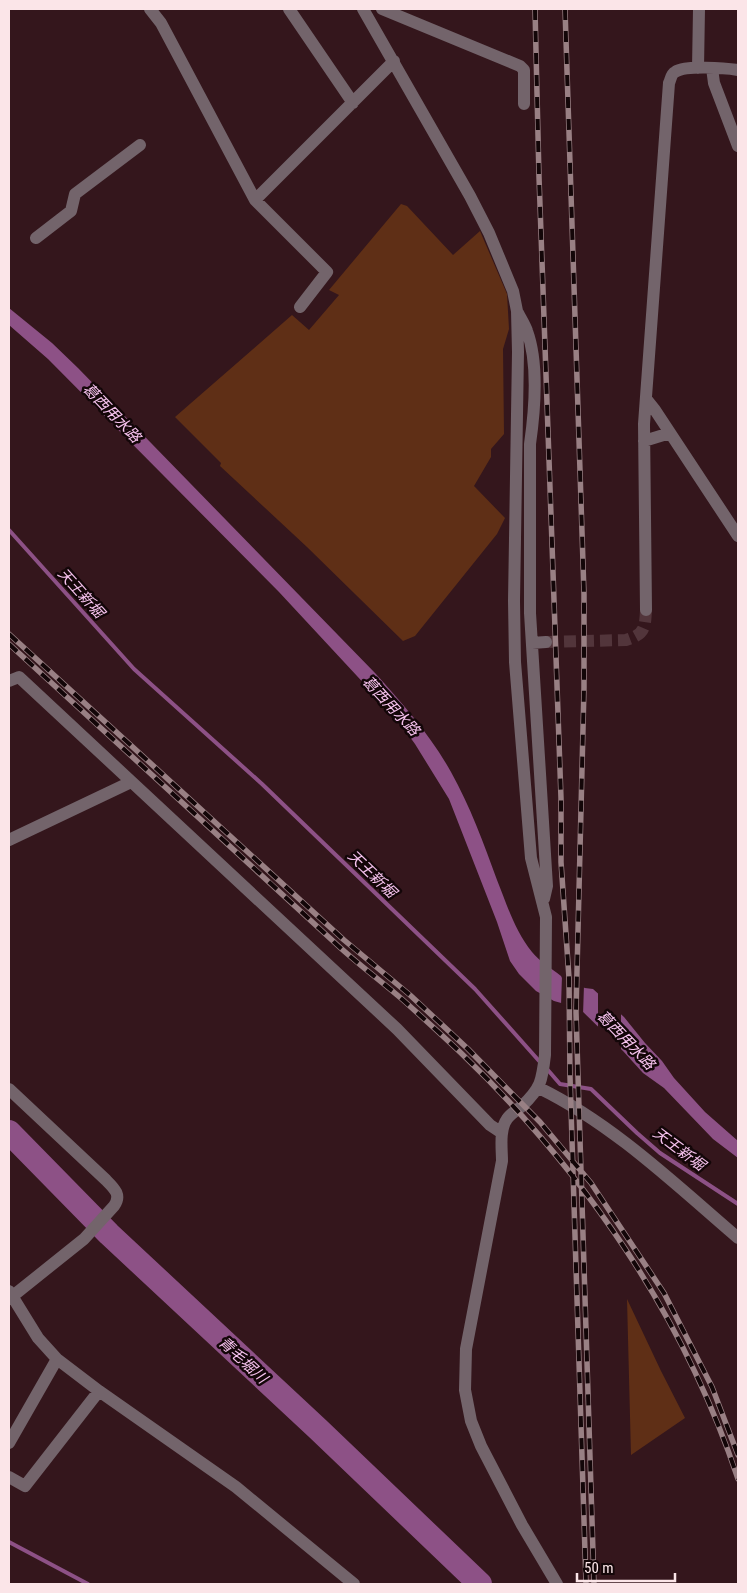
<svg xmlns="http://www.w3.org/2000/svg" width="747" height="1593" font-family="'Roboto Condensed','Noto Sans JP',sans-serif">
  <style>
    .green { fill: #5f2f16 }
    .water { fill: #8d5186 }
    .pier { fill: #34161c }
    .lines { fill: none; stroke-linecap: round; stroke-linejoin: round }
    .stream { stroke: #8d5186; stroke-width: 4 }
    .river { stroke: #8d5186; stroke-width: 24 }
    .minor-tunnel { stroke: #52353b; stroke-width: 12; stroke-dasharray: 12 6; stroke-linecap: butt }
    .minor { stroke: #73646b; stroke-width: 12 }
    .rail-casing { stroke: #998084; stroke-width: 5.5 }
    .rail { stroke: #130608; stroke-width: 4; stroke-dasharray: 11; stroke-linecap: butt }
    .labels { text-anchor: middle; dominant-baseline: central; stroke-width: 5; stroke-linejoin: round; paint-order: stroke }
    .water-label { font-size: 15px; font-style: italic; fill: #f7c3ef; stroke: #130608 }
  </style>
  <rect width="100%" height="100%" fill="#34161c"/>
  <path class="green" d="M 401,204 L 407,206 L 453,255 L 480,231 L 507,294 L 509,329 L 503,349 L 504,434 L 491,449 L 491,457 L 474,486 L 505,518 L 497,534 L 415,636 L 403,641 L 307,547 L 220,466 L 221,463 L 175,417 L 292,315 L 309,330 L 339,295 L 329,290 Z
    M 627,1299 L 661,1371 L 685,1418 L 631,1455 Z"/>
  <path class="water" d="M 9,308 L 52,343 L 78,368 L 375,673 C 403,704 431,736 451,772 C 470,806 484,844 497,880 C 507,905 515,931 532,952 C 540,962 551,968 561,976 L 563,980 L 585,988 L 593,989 L 624,1017 L 645,1043 L 662,1061 L 674,1078 L 705,1112 L 738,1141 L 738,1158 L 713,1139 L 664,1088 L 643,1073 L 623,1051 L 579,1008 L 554,1001 L 536,991 L 519,974 L 510,961 L 497,922 L 449,799 L 415,744 L 396,718 L 279,592 L 48,359 L 9,325 Z"/>
  <path class="pier" d="M 562,976 L 584,985 L 583,1015 L 578,1010 L 561,1005 Z
    M 598,990 L 621,1012 L 621,1051 L 598,1028 Z"/>
  <g class="lines">
    <path class="stream" d="M 9,530 L 134,669 L 262,784 L 475,989 L 540,1062
      M 547,1069 L 560,1084 L 591,1089 L 637,1133 L 660,1153 L 738,1204
      M 9,1542 L 88,1584"/>
    <path class="river" d="M 9,1132 L 109,1234 L 318,1429 L 480,1584"/>
    <path class="minor-tunnel" d="M 546,642 L 626,640 C 645,634 645,628 646,610"/>
    <path class="minor" d="M 150,9 L 161,23 L 255,200 L 327,272 L 300,307
      M 289,9 L 353,103
      M 363,9 L 470,196 L 489,233 L 513,291 L 517,311 L 518,352 L 514,601 L 515,662 L 531,858 L 546,917 L 545,1055 C 542,1081 541,1088 522,1106 C 517,1110 510,1114 507,1119 C 499,1130 502,1149 502,1161 L 466,1349 L 465,1390 L 471,1421 L 481,1446 L 522,1525 L 557,1584
      M 382,9 L 520,66 L 524,70 L 524,104
      M 698,68 L 699,9
      M 712,68 L 714,83 L 738,146
      M 255,200 L 394,61
      M 36,238 L 71,211 L 75,194 L 140,145
      M 518,313 C 521,319 525,325 527,331 C 539,364 535,409 530,444 L 530,613 L 547,886 L 544,899
      M 647,400 L 655,410 L 738,536
      M 644,441 L 670,433
      M 646,610 L 644,424 L 669,83 C 671,79 671,74 675,72 C 686,65 725,68 738,70
      M 532,643 L 546,642
      M 9,681 L 19,677 L 397,1029 L 490,1125 L 502,1133
      M 9,840 L 131,782
      M 539,1088 C 613,1124 676,1185 738,1238
      M 9,1089 L 106,1180 C 114,1188 122,1195 114,1206 L 84,1239 L 9,1299
      M 9,1291 L 38,1338 L 57,1359 L 99,1391 L 236,1487 L 354,1584
      M 9,1443 L 57,1359
      M 9,1477 L 25,1486 L 99,1391"/>
    <g class="rail-casing">
      <path id="rail" d="M 535,9 L 539,177 L 561,798 L 561,862 L 569,978 L 570,1077 L 586,1584
        M 565,9 L 584,594 L 584,688 L 576,1012 L 594,1584
        M 9,634 L 344,940 L 410,995 L 468,1049 L 540,1122 L 591,1183 L 664,1293 L 712,1387 L 738,1455
        M 9,644 C 117,743 226,842 333,941 C 355,962 380,980 403,1000 C 422,1017 442,1035 461,1053 C 584,1171 684,1316 738,1479"/>
    </g>
    <use href="#rail" class="rail"/>
  </g>
  <g class="labels">
    <g class="water-label">
      <text transform="translate(112 413) rotate(46)">葛西用水路</text>
      <text transform="translate(81 593) rotate(48)">天王新堀</text>
      <text transform="translate(391 706) rotate(47)">葛西用水路</text>
      <text transform="translate(372 874) rotate(44)">天王新堀</text>
      <text transform="translate(626 1040) rotate(46)">葛西用水路</text>
      <text transform="translate(679 1149) rotate(37)">天王新堀</text>
      <text transform="translate(243 1360) rotate(43)">青毛堀川</text>
    </g>
  </g>
  <rect width="747" height="1593" fill="none" stroke="#fbe5e8" stroke-width="20"/>
  <path d="M577 1573v8h98v-8" fill="none" stroke="#fbe5e8" stroke-width="2.5"/>
  <text x="584" y="1573" font-size="15" fill="#fbe5e8" stroke="#130608" stroke-width="4" paint-order="stroke">50 m</text>
</svg>
